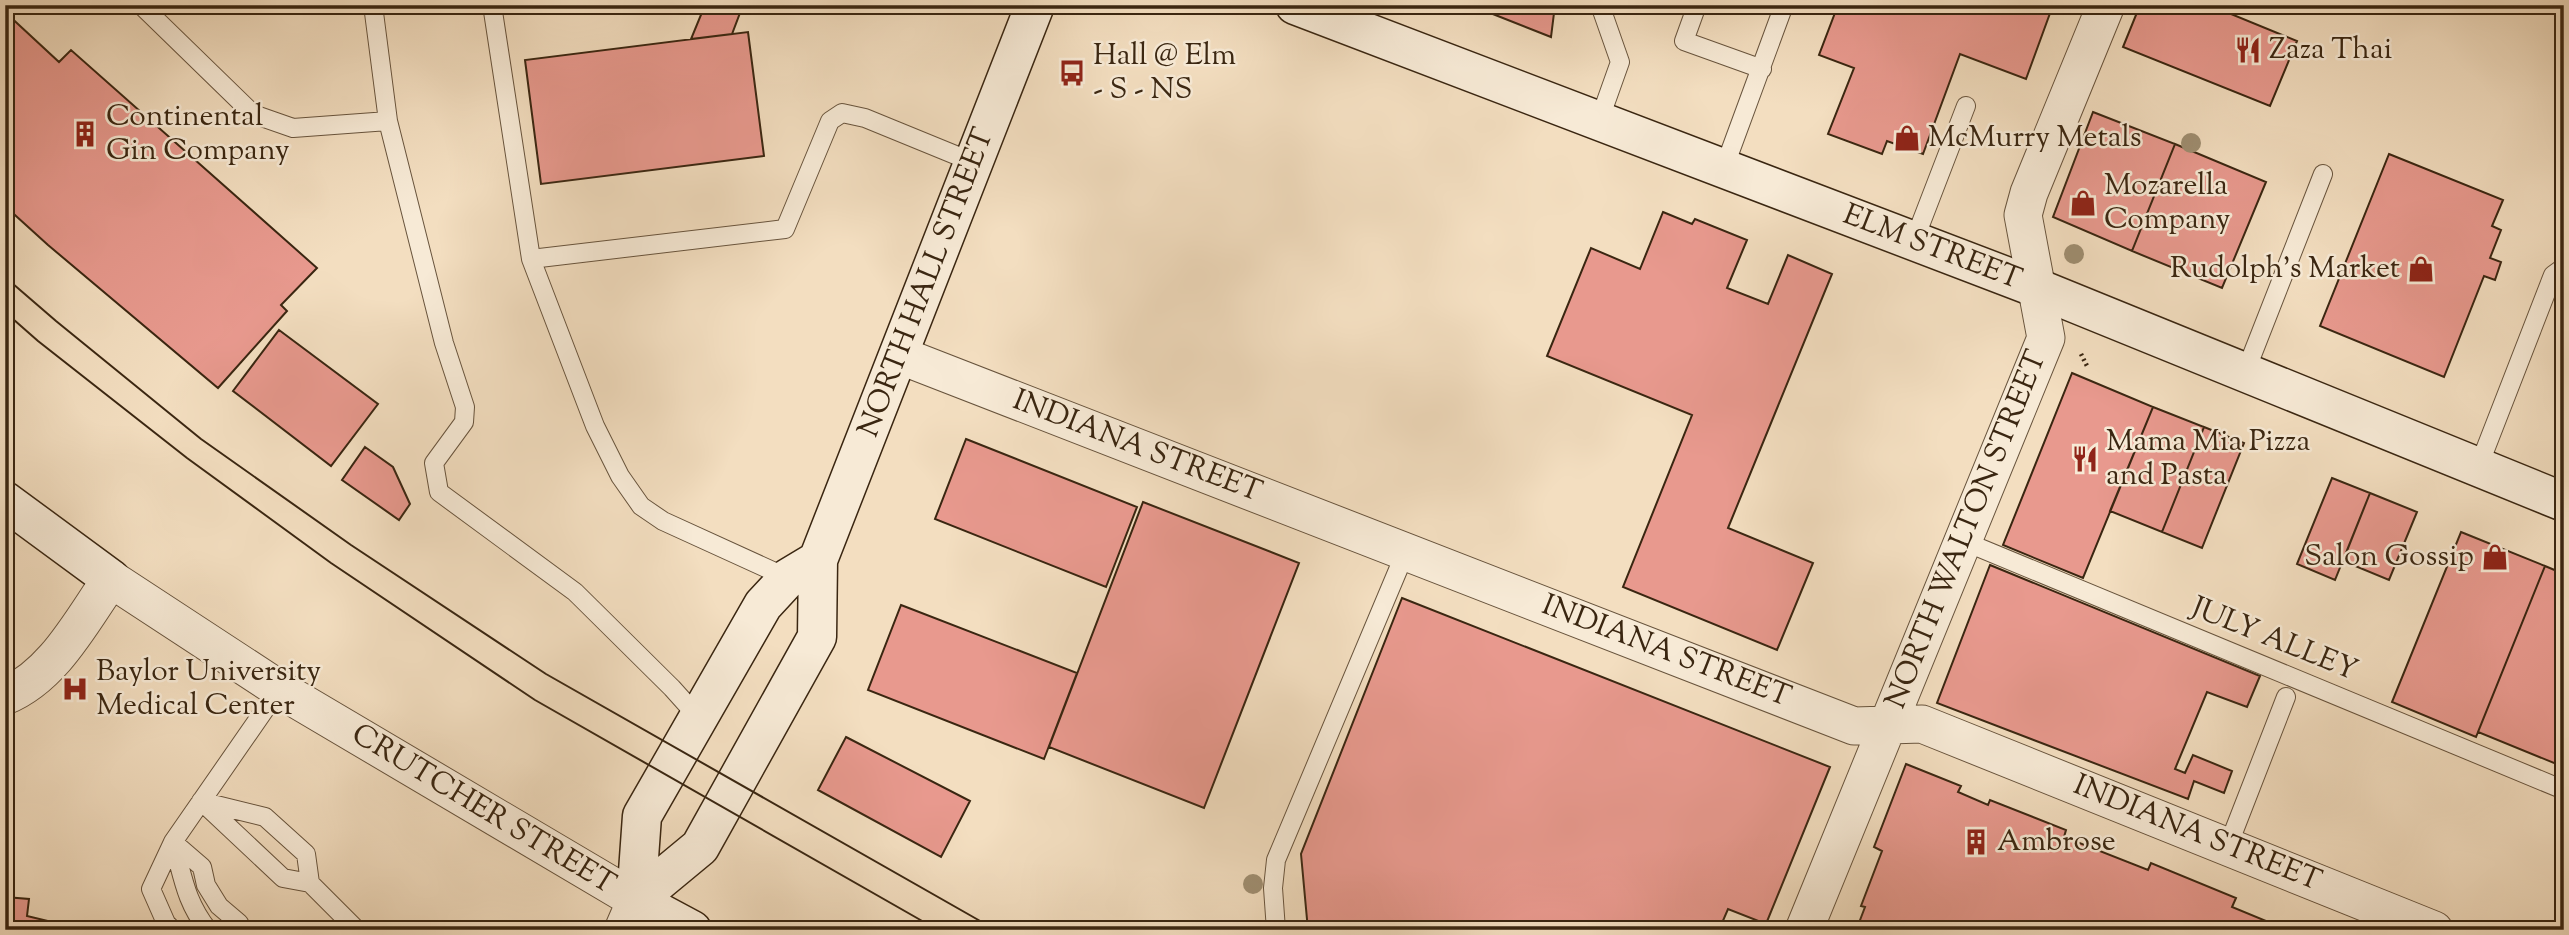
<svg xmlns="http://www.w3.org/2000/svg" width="2569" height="935" font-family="'Sorts Mill Goudy',serif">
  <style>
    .building { fill: #e8998e; stroke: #3a2611; stroke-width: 2 }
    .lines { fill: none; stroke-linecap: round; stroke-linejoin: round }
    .lane-casing { stroke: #68543d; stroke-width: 20 }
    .street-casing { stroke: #68543d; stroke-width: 39 }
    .secondary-casing { stroke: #3a2611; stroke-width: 41 }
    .path { stroke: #3a2611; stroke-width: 4.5; stroke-dasharray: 2 3.5; stroke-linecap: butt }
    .lane { stroke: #f7ead6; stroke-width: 18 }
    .street { stroke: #f7ead6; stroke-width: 37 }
    .secondary { stroke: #f7ead6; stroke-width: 38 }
    .tram { stroke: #3a2611; stroke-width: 2 }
    .tree { fill: #9f8e71 }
    .labels { text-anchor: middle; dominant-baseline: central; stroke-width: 5; stroke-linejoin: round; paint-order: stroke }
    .poi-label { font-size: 30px; fill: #3a2611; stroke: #f7ead6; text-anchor: start }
    .street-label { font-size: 30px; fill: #3a2611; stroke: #f7ead6 }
  </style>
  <rect width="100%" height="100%" fill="#f3dec0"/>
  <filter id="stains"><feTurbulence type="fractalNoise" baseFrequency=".00286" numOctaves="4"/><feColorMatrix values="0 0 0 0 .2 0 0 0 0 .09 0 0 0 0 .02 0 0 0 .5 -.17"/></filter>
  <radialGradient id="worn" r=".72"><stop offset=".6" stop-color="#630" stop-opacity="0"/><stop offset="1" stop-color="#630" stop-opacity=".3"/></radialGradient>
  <path class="building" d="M 705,5 L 743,5 L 732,34 L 691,39 Z
    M 1470,5 L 1555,5 L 1551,37 Z
    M 1838,5 L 2053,5 L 2026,79 L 1960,54 L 1923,154 L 1887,141 L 1882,154 L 1828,134 L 1854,68 L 1819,55 Z
    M 2140,5 L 2229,5 L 2226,12 L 2297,41 L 2270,106 L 2123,47 Z
    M 5,12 L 59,62 L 71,50 L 317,268 L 281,305 L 287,311 L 218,388 L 48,245 L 5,206 Z
    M 748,32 L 764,156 L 541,184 L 525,60 Z
    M 2093,112 L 2175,144 L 2132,251 L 2053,217 Z
    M 2175,144 L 2266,182 L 2222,288 L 2132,251 Z
    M 2389,154 L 2503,200 L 2492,226 L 2501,230 L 2490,258 L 2501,262 L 2495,280 L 2484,276 L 2444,377 L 2320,326 Z
    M 1663,212 L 1692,224 L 1695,219 L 1747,240 L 1727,288 L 1768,304 L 1788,255 L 1832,274 L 1728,528 L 1813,563 L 1777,650 L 1623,587 L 1692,415 L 1547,356 L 1591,248 L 1640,269 Z
    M 279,330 L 378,404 L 331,466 L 233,391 Z
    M 2072,373 L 2153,407 L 2083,578 L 2003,545 Z
    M 2153,407 L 2204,427 L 2162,532 L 2110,511 Z
    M 2204,427 L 2244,443 L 2202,548 L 2162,532 Z
    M 966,439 L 1137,507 L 1106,587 L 935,519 Z
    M 365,447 L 393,467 L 410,504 L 399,520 L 342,480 Z
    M 2332,478 L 2370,493 L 2335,580 L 2297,564 Z
    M 2370,493 L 2417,512 L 2389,580 L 2343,561 Z
    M 1143,502 L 1299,563 L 1204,808 L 1049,747 Z
    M 2461,532 L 2545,566 L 2476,737 L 2392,702 Z
    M 1990,565 L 2260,676 L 2247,707 L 2207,692 L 2175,769 L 2185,773 L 2193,755 L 2232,771 L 2224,793 L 2194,781 L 2188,799 L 1937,703 Z
    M 2545,566 L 2564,574 L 2564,767 L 2478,732 Z
    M 1402,598 L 1830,767 L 1766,924 L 1728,909 L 1719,930 L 1308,930 L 1301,854 Z
    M 901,605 L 1077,673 L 1044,759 L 868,690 Z
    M 846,737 L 970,801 L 941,857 L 818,790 Z
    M 1906,764 L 1961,786 L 1958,792 L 1988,805 L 1990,800 L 2066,830 L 2064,837 L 2148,870 L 2151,863 L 2236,898 L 2232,907 L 2288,930 L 1839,930 L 1842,922 L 1857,928 L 1865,907 L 1861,906 L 1882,851 L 1874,847 Z
    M 5,897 L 29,899 L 27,916 L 85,930 L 5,930 Z"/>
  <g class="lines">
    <g class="lane-casing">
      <path id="lane" d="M 141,5 L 253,114 L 293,128 L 388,121
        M 373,5 L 388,121 L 444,343 L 465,407 L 464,422 L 434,463 L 439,492 L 575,592 L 672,688 L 698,717
        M 492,5 L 531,259
        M 1697,5 L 1684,41 L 1762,69
        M 1599,121 L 1620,62 L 1600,5
        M 1724,168 L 1784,5
        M 1914,241 L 1966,106
        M 2245,373 L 2323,174
        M 2478,468 L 2553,275 L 2564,267
        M 1963,541 L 2564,790
        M 788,578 L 663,521 L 641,506 L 620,476 L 595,426 L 531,259 L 785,229 L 830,121 L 842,113 L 865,118 L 975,163
        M 201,801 L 283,878 L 310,883 L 357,930
        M 204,802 L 265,817 L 306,854 L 310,883
        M 173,842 L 202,867 L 206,885 L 219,906 L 239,923 L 242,930
        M 173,842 C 183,876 185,901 208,930
        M 2228,846 L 2286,697
        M 173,930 L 166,923 L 151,889 L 173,842 L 279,689
        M 1276,930 L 1273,888 L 1276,860 L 1406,551"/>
    </g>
    <g class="street-casing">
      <path id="street" d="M 899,355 L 1854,726 L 1922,724 L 2434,930
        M 5,696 C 54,676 82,620 111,579 L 279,689 L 636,900 L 623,930
        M 1804,930 L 2046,338 L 2023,215 L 2029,193 L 2106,5"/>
    </g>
    <g class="secondary-casing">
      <path id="secondary" d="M 1295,5 L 2037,288 L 2564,502
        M 5,501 L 111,579
        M 636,900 L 700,847 L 817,637 L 818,560 L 1035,5
        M 636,900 L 642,816 L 763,605 L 788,578 L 818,560
        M 636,900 L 692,930"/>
    </g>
    <path class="path" d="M 2081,354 L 2087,366"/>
    <use href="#lane" class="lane"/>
    <use href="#street" class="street"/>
    <use href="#secondary" class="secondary"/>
    <path class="tram" d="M 5,277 L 56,321 L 201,439 L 351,545 L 546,674 L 996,930
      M 5,312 L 38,341 L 187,458 L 331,563 L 535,700 L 938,930"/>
  </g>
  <g class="tree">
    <circle cx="2191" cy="143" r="10"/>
    <circle cx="2074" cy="254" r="10"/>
    <circle cx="1253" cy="884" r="10"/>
  </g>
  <defs>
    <g id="restaurant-bare" transform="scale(2.1)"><path d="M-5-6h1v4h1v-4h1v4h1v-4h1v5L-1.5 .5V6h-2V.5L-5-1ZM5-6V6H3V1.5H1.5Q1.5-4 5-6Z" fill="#8f2418" stroke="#f7ead6" stroke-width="2.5" paint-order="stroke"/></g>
    <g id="bus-bare" transform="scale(2.1)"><path d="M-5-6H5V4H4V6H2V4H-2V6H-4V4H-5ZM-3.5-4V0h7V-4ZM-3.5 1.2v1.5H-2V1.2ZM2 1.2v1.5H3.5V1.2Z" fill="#8f2418" stroke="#f7ead6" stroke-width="2.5" paint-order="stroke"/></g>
    <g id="building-bare" transform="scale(2.1)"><path d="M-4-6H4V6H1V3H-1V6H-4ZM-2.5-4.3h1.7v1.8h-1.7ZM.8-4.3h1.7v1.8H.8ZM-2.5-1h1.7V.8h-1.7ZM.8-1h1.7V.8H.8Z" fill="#8f2418" stroke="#f7ead6" stroke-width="2.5" paint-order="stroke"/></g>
    <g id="shop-bare" transform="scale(2.1)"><path d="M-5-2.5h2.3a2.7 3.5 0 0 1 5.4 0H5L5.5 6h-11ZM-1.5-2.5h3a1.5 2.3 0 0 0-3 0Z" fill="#8f2418" stroke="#f7ead6" stroke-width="2.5" paint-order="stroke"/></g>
    <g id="hospital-bare" transform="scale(2.1)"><path d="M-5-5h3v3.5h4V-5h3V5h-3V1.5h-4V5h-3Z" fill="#8f2418" stroke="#f7ead6" stroke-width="2.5" paint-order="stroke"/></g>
  </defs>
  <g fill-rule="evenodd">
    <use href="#restaurant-bare" x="2248" y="50"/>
    <use href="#bus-bare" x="1072" y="73"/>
    <use href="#building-bare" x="85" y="134"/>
    <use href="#shop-bare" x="1907" y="138"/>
    <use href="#shop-bare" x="2083" y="203"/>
    <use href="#shop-bare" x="2421" y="269"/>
    <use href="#restaurant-bare" x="2085" y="459"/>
    <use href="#shop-bare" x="2495" y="557"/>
    <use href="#hospital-bare" x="75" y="689"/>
    <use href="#building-bare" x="1976" y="842"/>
  </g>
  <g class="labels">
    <g class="poi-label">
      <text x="2269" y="50">Zaza Thai</text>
      <text x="1093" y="56">Hall @ Elm<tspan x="1093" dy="34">- S - NS</tspan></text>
      <text x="106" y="117">Continental<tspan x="106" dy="34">Gin Company</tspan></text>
      <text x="1928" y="138">McMurry Metals</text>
      <text x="2104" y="186">Mozarella<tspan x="2104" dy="34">Company</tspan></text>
      <text x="2400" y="269" text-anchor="end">Rudolph's Market</text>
      <text x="2106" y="442">Mama Mia Pizza<tspan x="2106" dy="34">and Pasta</tspan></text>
      <text x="2474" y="557" text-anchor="end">Salon Gossip</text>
      <text x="96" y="672">Baylor University<tspan x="96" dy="34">Medical Center</tspan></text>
      <text x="1997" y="842">Ambrose</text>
    </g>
    <g class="street-label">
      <text transform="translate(1932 248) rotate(21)">ELM STREET</text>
      <text transform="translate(927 283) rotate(-69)">NORTH HALL STREET</text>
      <text transform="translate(1137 447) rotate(21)">INDIANA STREET</text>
      <text transform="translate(1967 530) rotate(-68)">NORTH WALTON STREET</text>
      <text transform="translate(2274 640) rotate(22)">JULY ALLEY</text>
      <text transform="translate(1666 652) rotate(21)">INDIANA STREET</text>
      <text transform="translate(483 810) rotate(31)">CRUTCHER STREET</text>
      <text transform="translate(2197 834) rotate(22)">INDIANA STREET</text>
    </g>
  </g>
  <rect width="2569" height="935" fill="none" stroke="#f3dec0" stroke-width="28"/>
  <rect x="7" y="7" width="2555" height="921" fill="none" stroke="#3a2611" stroke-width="3.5"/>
  <rect x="14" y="14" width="2541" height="907" fill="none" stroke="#3a2611" stroke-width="2"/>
  <rect width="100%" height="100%" filter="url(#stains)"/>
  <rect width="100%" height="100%" fill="url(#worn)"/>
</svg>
